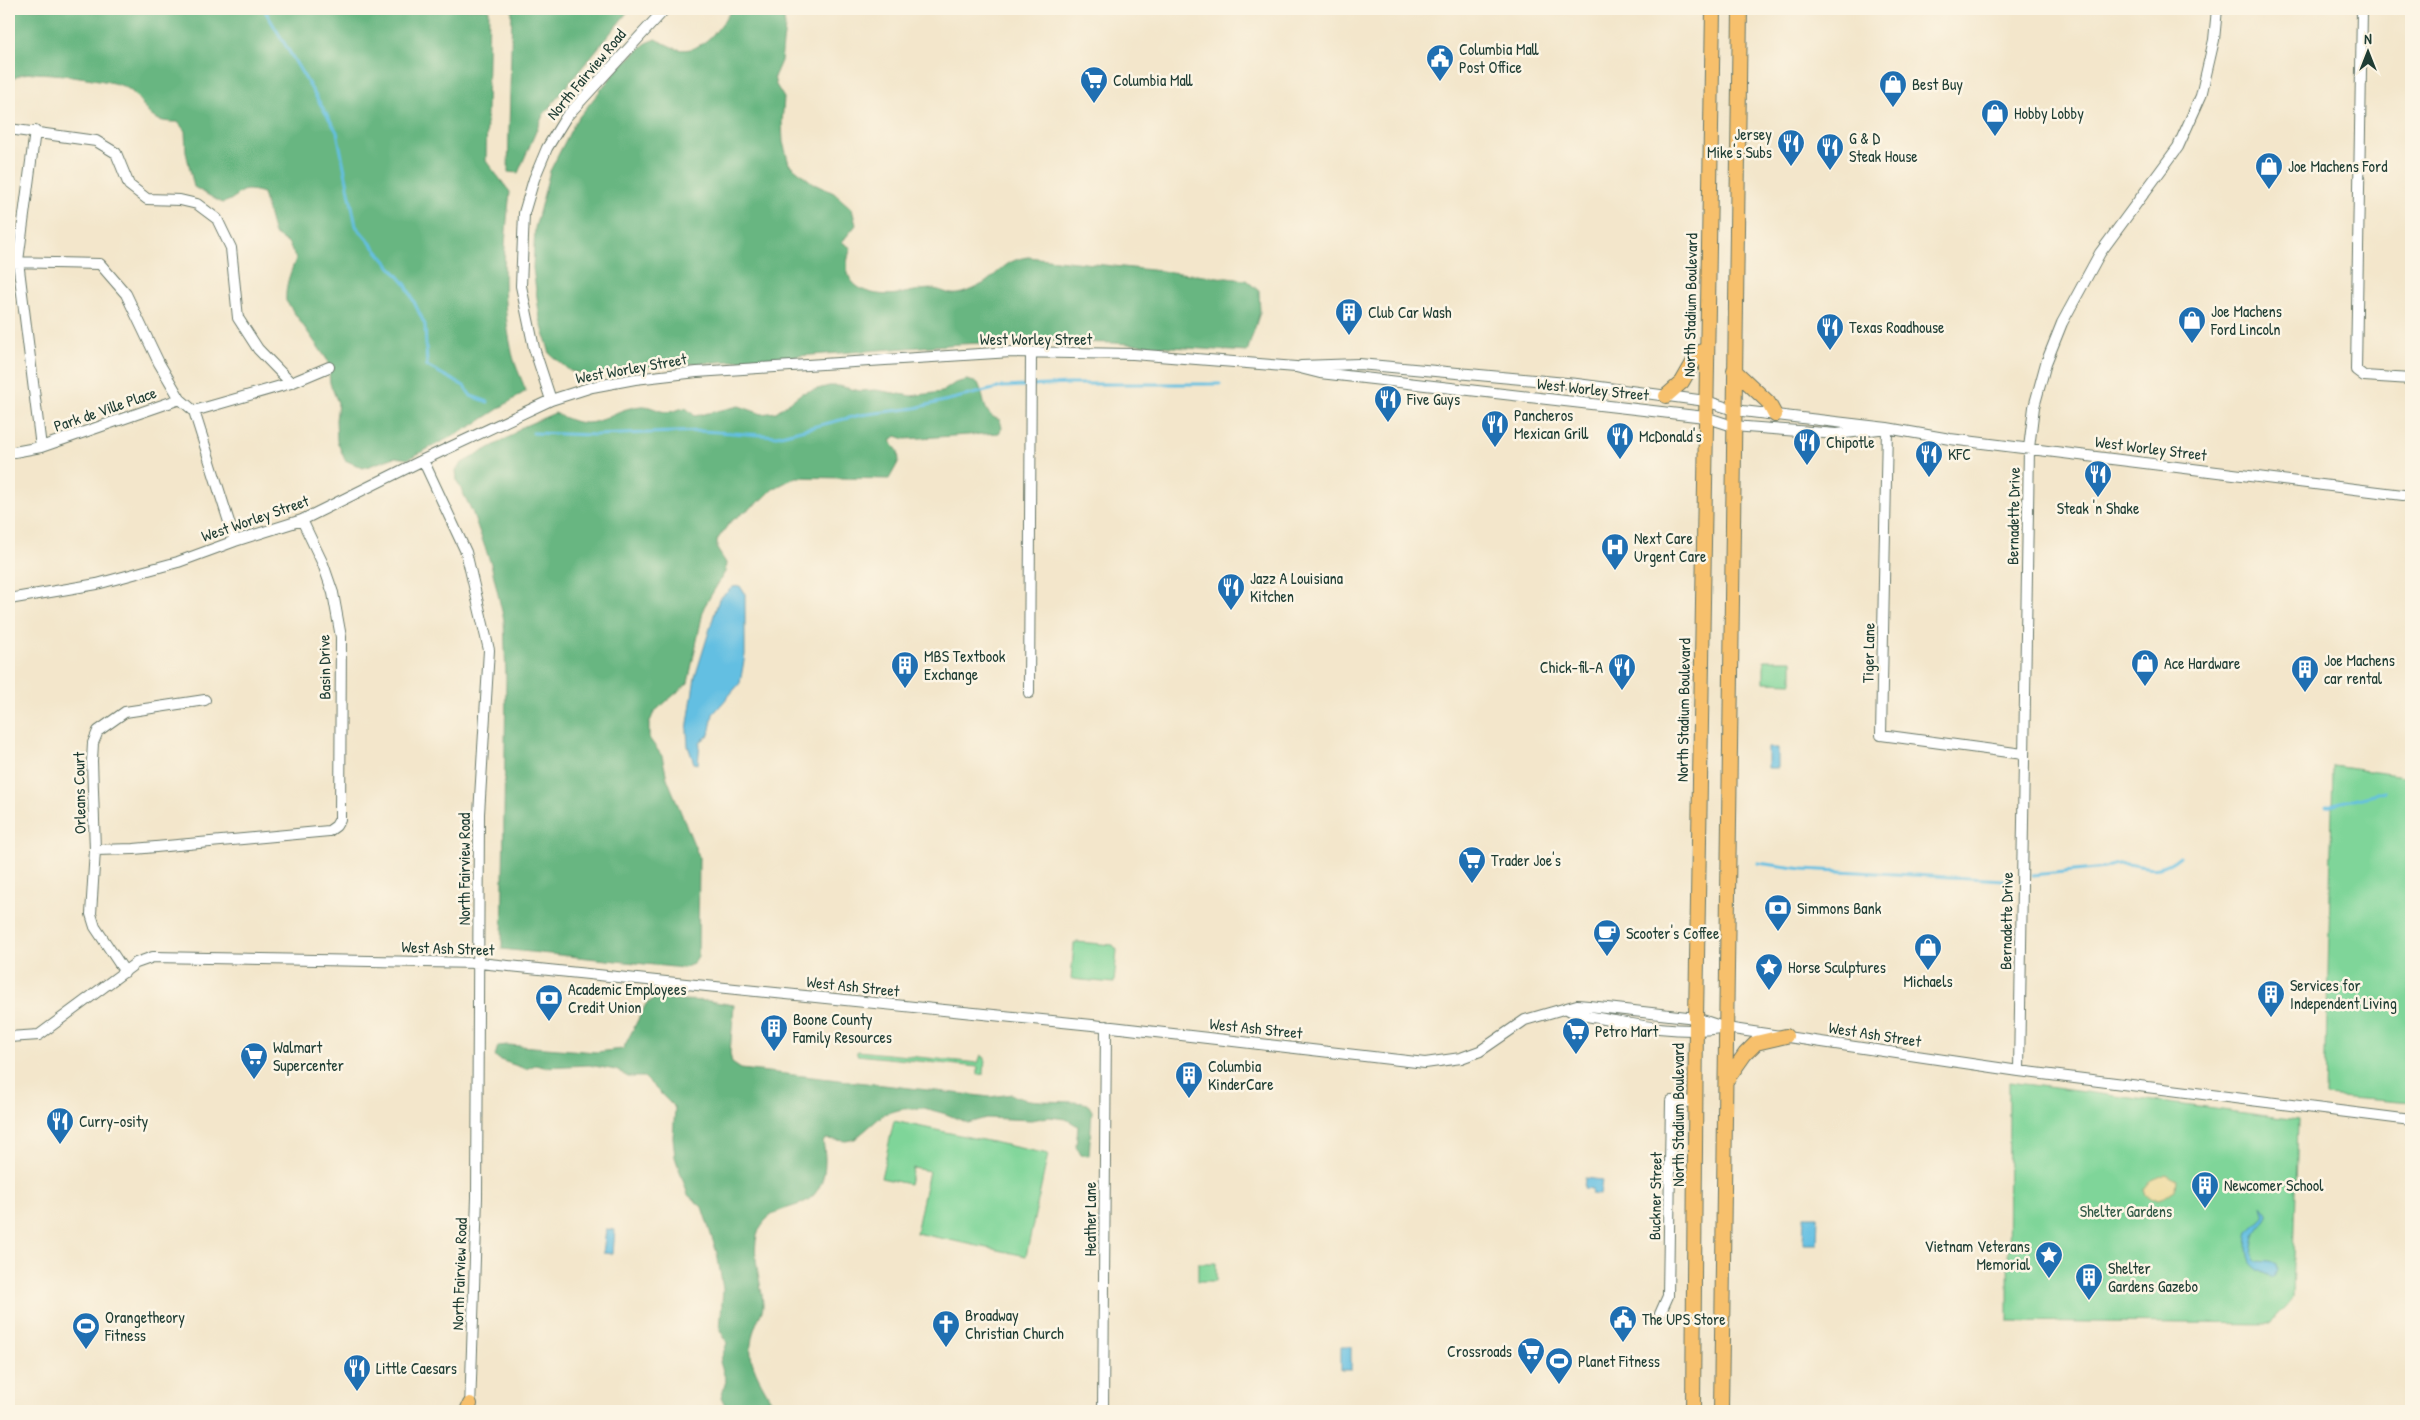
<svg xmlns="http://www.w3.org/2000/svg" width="2420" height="1420" font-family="'Patrick Hand',sans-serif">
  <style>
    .green { fill: #7fd599; stroke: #4f8966 }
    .forest { fill: #67b681; stroke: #437a5a }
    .sand { fill: #eeda9e; stroke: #868c69 }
    .water { fill: #64bfe2; stroke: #427e8b }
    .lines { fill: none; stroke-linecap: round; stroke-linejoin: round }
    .stream { stroke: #64bfe2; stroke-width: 3 }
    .minor-casing { stroke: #697869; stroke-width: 12 }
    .major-casing { stroke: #697869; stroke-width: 16 }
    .minor { stroke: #fff; stroke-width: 10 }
    .major { stroke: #f7c06c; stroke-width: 14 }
    .labels { text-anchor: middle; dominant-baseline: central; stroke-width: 5; stroke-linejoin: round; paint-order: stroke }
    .poi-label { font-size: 16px; fill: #1f3d34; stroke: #fcf5e5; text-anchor: start }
    .street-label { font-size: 16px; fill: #1f3d34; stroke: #fcf5e5 }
    .park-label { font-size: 16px; fill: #325b48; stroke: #fcf5e5 }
  </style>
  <rect width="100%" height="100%" fill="#fcf5e5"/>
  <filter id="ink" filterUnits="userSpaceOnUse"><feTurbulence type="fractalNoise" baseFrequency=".02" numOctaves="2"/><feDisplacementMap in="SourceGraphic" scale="10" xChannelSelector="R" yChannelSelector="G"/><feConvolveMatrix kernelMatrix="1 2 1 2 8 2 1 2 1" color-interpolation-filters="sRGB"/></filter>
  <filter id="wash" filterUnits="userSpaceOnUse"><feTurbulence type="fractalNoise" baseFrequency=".0096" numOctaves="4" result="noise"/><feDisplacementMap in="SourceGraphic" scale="20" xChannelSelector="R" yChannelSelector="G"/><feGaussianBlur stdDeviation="1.12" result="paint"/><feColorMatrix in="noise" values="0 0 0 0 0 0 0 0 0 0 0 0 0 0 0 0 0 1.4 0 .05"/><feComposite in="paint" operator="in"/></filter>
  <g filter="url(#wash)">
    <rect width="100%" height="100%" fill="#f3e6cb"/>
    <path class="green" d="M 1764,660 L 1792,660 L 1792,683 L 1764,682 Z
      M 2333,766 L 2411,777 L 2411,1103 L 2325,1096 Z
      M 1077,942 L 1113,945 L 1117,950 L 1114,983 L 1071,979 L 1074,944 Z
      M 857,1051 L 978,1063 L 981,1055 L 985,1058 L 984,1074 L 978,1075 L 978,1067 L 857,1055 Z
      M 2009,1082 L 2298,1120 L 2293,1297 C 2289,1308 2278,1313 2272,1324 L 2008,1321 Z
      M 894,1121 L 1048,1154 L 1026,1256 L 916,1233 L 929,1171 L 913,1168 L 909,1184 L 881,1178 Z
      M 1198,1263 L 1216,1263 L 1216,1281 L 1198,1281 Z"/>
    <path class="forest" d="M 9,9 L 489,9 L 486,161 L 510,192 C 504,244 500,295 511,347 C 513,362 521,377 526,391 L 472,426 L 408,459 L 395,457 L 363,468 L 345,460 L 337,441 L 336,420 L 338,403 L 330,383 L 328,361 L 286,301 C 285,286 290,273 296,259 L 289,244 L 274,234 L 263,193 C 234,184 243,198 222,203 L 194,187 L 186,152 L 185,131 L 178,122 C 141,123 150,104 127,88 C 116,80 37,70 23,74 C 17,76 12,79 9,85 Z
      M 512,9 L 630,9 L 543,115 L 518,173 L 508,172 Z
      M 732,9 L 778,9 L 783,14 L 785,26 L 781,61 L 774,77 L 776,85 L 784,98 L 782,123 L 783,142 L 789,164 L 814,184 L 834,193 L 852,209 L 856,225 L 842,242 L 851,248 C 836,285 866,298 899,294 C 910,292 922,289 933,289 C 944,290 950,297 962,293 C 969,291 977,287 983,284 C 1001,272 1005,260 1028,257 L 1246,280 L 1259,291 L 1260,312 L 1247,352 L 1114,343 L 1030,341 L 960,344 L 636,368 L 592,376 L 570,371 L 550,354 L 540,319 L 533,268 L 535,228 L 550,171 L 575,122 L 620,66 L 645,44 L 655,39 C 662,42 669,46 677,49 C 702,55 721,26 732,9 Z
      M 967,380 L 978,383 C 986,399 981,414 1000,420 L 1002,428 L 999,433 L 905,439 L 896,436 L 890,441 L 898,451 L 899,461 L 889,479 L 796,477 L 773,489 L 763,499 L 730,522 L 717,540 L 717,549 L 726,563 L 725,572 L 704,607 L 688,683 L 654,712 L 649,724 L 649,738 L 662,756 L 667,778 L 699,857 L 698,956 L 693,964 L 683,968 L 502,949 L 506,679 L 504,620 L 491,564 L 472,511 L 457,481 L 456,470 L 462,463 L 511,436 L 520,428 L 555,413 C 600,437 600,411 641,406 C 650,405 659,412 667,412 C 674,412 680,408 686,408 L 695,416 L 739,406 L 762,414 L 776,412 L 802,393 L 829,386 L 839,386 L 860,391 L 876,390 L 911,396 L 942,392 L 955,383 Z
      M 654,999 L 709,1001 L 734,1005 L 730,1053 L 732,1063 L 741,1069 L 990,1097 L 1012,1094 C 1023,1105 1070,1099 1088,1104 L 1092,1111 L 1089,1156 L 1081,1155 L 1076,1146 L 1078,1126 L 1066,1119 L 1049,1117 L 1031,1120 L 986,1118 L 968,1123 L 946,1114 L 924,1108 L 902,1109 L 884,1114 L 855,1139 L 846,1141 L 826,1139 L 823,1142 C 828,1165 825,1195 800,1204 C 787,1209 774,1210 764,1222 C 746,1244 762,1280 763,1305 C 763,1311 759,1317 757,1322 C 751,1336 748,1353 754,1367 C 759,1381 770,1397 777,1411 L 728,1411 L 721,1397 L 726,1381 L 720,1362 L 727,1343 L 720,1329 L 723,1289 L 717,1253 L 702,1207 L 688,1195 L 675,1157 L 673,1137 L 675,1108 L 644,1077 L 628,1077 L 616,1070 L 589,1065 L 544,1067 L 535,1065 L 526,1069 L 500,1060 L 495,1056 L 498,1046 L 508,1045 L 596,1052 L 623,1049 L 646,1004 Z"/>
    <path class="sand" d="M 2166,1174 L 2177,1180 L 2176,1190 C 2166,1196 2157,1203 2146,1196 L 2144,1190 L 2152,1180 Z"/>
    <path class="water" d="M 740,586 L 745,594 L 745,655 L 740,683 L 713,714 L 709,735 L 700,742 L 698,764 L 694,763 L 688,746 L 687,730 L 695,677 L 719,599 L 733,587 Z
      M 1768,748 L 1778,748 L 1778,768 L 1768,768 Z
      M 1585,1178 L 1602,1180 L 1600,1195 L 1591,1194 L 1592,1189 L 1584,1188 Z
      M 2262,1205 L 2268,1213 L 2268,1218 L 2255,1236 L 2252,1254 L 2256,1261 L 2270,1262 L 2276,1265 L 2277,1270 L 2274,1277 C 2248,1268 2244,1258 2249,1232 L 2265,1217 Z
      M 1804,1216 L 1818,1216 L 1817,1244 L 1803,1244 Z
      M 606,1229 L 615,1230 L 613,1254 L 603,1253 Z
      M 1341,1347 L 1351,1347 L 1351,1370 L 1341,1370 Z"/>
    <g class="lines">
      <path class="stream" d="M 264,9 L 337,132 L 356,226 L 406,285 L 425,325 L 427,366 L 464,386 L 471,396 L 488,402
        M 533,433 L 595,435 L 702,431 L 777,436 L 860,415 L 915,408 L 1002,387 L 1070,384 L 1220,384
        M 2326,806 L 2385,791
        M 1758,863 L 1803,869 L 2004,880
        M 2033,875 L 2105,868 C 2133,854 2150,882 2180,856"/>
    </g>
  </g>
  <g filter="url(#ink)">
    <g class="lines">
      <g class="minor-casing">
        <path id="minor" d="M 2362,9 L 2356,370 L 2364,376 L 2411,379
          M 9,129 L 96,141 L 116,153 L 129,185 L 147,199 L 180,200 L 197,204 L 217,219 L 231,248 L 238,318 L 258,349 L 291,383
          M 35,131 L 18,261 L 41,447
          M 9,262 L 100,264 L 126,294 L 159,363 L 180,399
          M 1301,366 L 1359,364 L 1577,384 L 1706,401 L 1734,410 L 1887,428 L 1950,439 L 2411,496
          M 551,400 L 534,348 L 521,286 L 524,213 L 534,179 L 547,148 L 566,117 L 665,9
          M 194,411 L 291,383 L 329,367
          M 1887,428 L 1881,735 L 2023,754
          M 9,453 L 41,447 L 180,399 L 194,411 L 235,541
          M 423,460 L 466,552 L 489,650 L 479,814 L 477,1197 L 470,1410
          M 9,599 L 97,584 L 178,562 L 235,541 L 302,520 L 423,460 L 551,400 L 592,387 L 635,379 L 697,372 L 1011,352 L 1133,354 L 1296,367 L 1320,373 L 1705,417 L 1733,426 L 1837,434 L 1887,428
          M 1029,693 L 1031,352
          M 95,850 L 92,761 L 93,743 L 98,731 L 125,712 L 205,700
          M 125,972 L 95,927 L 91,914 L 95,850 L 134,849 L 329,831 L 336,826 L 340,819 L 341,637 L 333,593 L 323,564 L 302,520
          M 1567,1009 L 1576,1014 C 1623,1022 1673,1035 1721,1028
          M 9,1037 L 39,1035 L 136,963 L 153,957 L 479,963 L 1112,1027 L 1425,1063 L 1461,1058 L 1480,1051 L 1525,1020 L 1577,1005 L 1589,1006 L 1696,1018 L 1726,1028 L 2019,1071 L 2411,1120
          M 2019,1071 L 2029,448 L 2034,407 L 2046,363 L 2062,323 L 2100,253 L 2178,147 L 2201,96 L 2214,40 L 2217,9
          M 1660,1314 L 1668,1296 L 1671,1101 L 1696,1102
          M 1103,1411 L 1106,1026"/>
      </g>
      <g class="major-casing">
        <path id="major" d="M 1734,370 L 1768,402 L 1775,415
          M 1666,396 L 1682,382 L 1698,354 L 1707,348
          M 1726,1081 L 1745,1054 L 1756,1043 L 1786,1036
          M 467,1411 L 470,1404
          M 1693,1411 L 1696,1018 L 1713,9
          M 1721,1411 L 1740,9"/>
      </g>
      <use href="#minor" class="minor"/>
      <use href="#major" class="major"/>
    </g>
  </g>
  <defs>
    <g id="civic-pin" transform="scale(1.4375)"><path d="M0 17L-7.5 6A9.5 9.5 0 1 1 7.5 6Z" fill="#1f6fb2" stroke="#fcf5e5"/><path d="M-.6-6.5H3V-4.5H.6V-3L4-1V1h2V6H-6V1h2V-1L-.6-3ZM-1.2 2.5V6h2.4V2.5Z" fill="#fff"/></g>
    <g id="supermarket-pin" transform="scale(1.4375)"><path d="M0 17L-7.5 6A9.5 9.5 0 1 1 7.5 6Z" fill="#1f6fb2" stroke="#fcf5e5"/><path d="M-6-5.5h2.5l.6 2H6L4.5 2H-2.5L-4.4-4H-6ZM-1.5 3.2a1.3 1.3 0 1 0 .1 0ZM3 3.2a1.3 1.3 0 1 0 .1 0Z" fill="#fff"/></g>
    <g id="shop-pin" transform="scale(1.4375)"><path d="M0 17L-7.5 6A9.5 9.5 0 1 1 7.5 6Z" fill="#1f6fb2" stroke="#fcf5e5"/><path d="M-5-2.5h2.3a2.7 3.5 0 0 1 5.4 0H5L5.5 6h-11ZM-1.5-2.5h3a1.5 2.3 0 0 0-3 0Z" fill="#fff"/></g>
    <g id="restaurant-pin" transform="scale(1.4375)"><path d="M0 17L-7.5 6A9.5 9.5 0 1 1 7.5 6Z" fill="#1f6fb2" stroke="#fcf5e5"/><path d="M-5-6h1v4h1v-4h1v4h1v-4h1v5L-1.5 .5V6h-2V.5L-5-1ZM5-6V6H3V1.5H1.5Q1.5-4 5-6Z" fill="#fff"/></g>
    <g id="building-pin" transform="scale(1.4375)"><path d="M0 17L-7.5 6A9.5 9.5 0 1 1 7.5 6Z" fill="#1f6fb2" stroke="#fcf5e5"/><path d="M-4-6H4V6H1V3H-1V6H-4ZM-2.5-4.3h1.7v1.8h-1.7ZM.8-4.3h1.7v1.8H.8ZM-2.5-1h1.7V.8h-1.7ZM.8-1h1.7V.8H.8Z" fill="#fff"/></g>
    <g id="hospital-pin" transform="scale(1.4375)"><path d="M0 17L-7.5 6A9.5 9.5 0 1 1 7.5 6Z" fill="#1f6fb2" stroke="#fcf5e5"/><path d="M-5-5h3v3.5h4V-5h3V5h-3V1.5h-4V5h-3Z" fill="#fff"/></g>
    <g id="bank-pin" transform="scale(1.4375)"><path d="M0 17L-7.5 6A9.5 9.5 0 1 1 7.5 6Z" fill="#1f6fb2" stroke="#fcf5e5"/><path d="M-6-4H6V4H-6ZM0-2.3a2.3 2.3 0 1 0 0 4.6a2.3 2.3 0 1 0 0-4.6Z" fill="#fff"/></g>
    <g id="cafe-pin" transform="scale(1.4375)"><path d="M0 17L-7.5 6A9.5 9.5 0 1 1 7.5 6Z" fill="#1f6fb2" stroke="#fcf5e5"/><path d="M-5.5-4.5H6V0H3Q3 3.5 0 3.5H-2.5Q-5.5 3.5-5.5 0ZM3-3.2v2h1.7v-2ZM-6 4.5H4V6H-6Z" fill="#fff"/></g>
    <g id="sight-pin" transform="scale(1.4375)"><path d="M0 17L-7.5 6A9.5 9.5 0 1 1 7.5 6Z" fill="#1f6fb2" stroke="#fcf5e5"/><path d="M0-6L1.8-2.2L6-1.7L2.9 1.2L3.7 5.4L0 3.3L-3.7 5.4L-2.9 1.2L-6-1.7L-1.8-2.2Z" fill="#fff"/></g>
    <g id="church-pin" transform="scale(1.4375)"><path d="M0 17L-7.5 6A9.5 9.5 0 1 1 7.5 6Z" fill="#1f6fb2" stroke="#fcf5e5"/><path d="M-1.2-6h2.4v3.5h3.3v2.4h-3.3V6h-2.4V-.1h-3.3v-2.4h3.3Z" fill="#fff"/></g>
    <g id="stadium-pin" transform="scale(1.4375)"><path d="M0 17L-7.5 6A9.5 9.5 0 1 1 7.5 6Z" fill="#1f6fb2" stroke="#fcf5e5"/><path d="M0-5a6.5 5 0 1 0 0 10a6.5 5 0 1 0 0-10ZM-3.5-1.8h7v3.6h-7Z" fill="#fff"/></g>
  </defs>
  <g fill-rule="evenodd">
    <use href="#civic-pin" x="1440" y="58"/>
    <use href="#supermarket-pin" x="1094" y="80"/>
    <use href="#shop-pin" x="1893" y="84"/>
    <use href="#shop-pin" x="1995" y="113"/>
    <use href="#restaurant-pin" x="1791" y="143"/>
    <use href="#restaurant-pin" x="1830" y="147"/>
    <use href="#shop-pin" x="2269" y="166"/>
    <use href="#building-pin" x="1349" y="312"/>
    <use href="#shop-pin" x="2192" y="320"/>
    <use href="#restaurant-pin" x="1830" y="327"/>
    <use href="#restaurant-pin" x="1388" y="399"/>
    <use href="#restaurant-pin" x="1495" y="424"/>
    <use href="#restaurant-pin" x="1620" y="436"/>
    <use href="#restaurant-pin" x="1807" y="442"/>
    <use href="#restaurant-pin" x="1929" y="454"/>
    <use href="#restaurant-pin" x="2098" y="474"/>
    <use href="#hospital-pin" x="1615" y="547"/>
    <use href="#restaurant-pin" x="1231" y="587"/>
    <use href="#shop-pin" x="2145" y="663"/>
    <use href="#building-pin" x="905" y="665"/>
    <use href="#restaurant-pin" x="1622" y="667"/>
    <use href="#building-pin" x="2305" y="669"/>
    <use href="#supermarket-pin" x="1472" y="860"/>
    <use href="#bank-pin" x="1778" y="908"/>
    <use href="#cafe-pin" x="1607" y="933"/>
    <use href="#shop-pin" x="1928" y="947"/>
    <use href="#sight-pin" x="1769" y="967"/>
    <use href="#building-pin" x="2271" y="994"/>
    <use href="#bank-pin" x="549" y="998"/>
    <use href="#building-pin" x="774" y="1028"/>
    <use href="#supermarket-pin" x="1576" y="1031"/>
    <use href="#supermarket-pin" x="254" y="1056"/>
    <use href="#building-pin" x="1189" y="1075"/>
    <use href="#restaurant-pin" x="60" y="1121"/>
    <use href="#building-pin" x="2205" y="1185"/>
    <use href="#sight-pin" x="2049" y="1255"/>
    <use href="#building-pin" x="2089" y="1277"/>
    <use href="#civic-pin" x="1623" y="1319"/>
    <use href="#church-pin" x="946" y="1324"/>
    <use href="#stadium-pin" x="86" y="1326"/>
    <use href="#supermarket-pin" x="1531" y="1351"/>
    <use href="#stadium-pin" x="1559" y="1361"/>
    <use href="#restaurant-pin" x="357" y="1368"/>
  </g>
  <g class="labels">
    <g class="poi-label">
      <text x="1459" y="49">Columbia Mall<tspan x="1459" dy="18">Post Office</tspan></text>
      <text x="1113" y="80">Columbia Mall</text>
      <text x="1912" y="84">Best Buy</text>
      <text x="2014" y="113">Hobby Lobby</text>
      <text x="1772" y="134" text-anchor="end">Jersey<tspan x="1772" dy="18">Mike's Subs</tspan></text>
      <text x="1849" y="138">G &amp; D<tspan x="1849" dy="18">Steak House</tspan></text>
      <text x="2288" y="166">Joe Machens Ford</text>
      <text x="2211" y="311">Joe Machens<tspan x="2211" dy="18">Ford Lincoln</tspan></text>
      <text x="1368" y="312">Club Car Wash</text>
      <text x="1849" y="327">Texas Roadhouse</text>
      <text x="1407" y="399">Five Guys</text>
      <text x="1514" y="415">Pancheros<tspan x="1514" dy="18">Mexican Grill</tspan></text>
      <text x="1639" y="436">McDonald's</text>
      <text x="1826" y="442">Chipotle</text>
      <text x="1948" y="454">KFC</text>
      <text x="2098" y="508" text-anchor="middle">Steak 'n Shake</text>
      <text x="1634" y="538">Next Care<tspan x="1634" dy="18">Urgent Care</tspan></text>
      <text x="1250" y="578">Jazz A Louisiana<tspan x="1250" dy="18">Kitchen</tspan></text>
      <text x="924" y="656">MBS Textbook<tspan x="924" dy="18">Exchange</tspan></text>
      <text x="2324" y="660">Joe Machens<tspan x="2324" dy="18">car rental</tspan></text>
      <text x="2164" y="663">Ace Hardware</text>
      <text x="1603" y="667" text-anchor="end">Chick-fil-A</text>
      <text x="1491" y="860">Trader Joe's</text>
      <text x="1797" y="908">Simmons Bank</text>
      <text x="1626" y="933">Scooter's Coffee</text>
      <text x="1788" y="967">Horse Sculptures</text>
      <text x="1928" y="981" text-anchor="middle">Michaels</text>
      <text x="2290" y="985">Services for<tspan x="2290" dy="18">Independent Living</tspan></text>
      <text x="568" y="989">Academic Employees<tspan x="568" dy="18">Credit Union</tspan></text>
      <text x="793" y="1019">Boone County<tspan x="793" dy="18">Family Resources</tspan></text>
      <text x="1595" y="1031">Petro Mart</text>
      <text x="273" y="1047">Walmart<tspan x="273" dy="18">Supercenter</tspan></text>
      <text x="1208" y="1066">Columbia<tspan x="1208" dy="18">KinderCare</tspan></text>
      <text x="79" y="1121">Curry-osity</text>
      <text x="2224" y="1185">Newcomer School</text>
      <text x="2030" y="1246" text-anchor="end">Vietnam Veterans<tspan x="2030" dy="18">Memorial</tspan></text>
      <text x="2108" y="1268">Shelter<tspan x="2108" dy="18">Gardens Gazebo</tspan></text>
      <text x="965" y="1315">Broadway<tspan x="965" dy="18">Christian Church</tspan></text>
      <text x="105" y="1317">Orangetheory<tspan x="105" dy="18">Fitness</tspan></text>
      <text x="1642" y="1319">The UPS Store</text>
      <text x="1512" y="1351" text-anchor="end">Crossroads</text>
      <text x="1578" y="1361">Planet Fitness</text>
      <text x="376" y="1368">Little Caesars</text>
    </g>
    <g class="street-label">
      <text transform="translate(586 74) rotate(-50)">North Fairview Road</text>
      <text transform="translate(1690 305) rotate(-89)">North Stadium Boulevard</text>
      <text x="1036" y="339">West Worley Street</text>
      <text transform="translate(631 368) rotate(-10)">West Worley Street</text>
      <text transform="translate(1593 389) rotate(6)">West Worley Street</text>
      <text transform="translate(105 409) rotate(-19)">Park de Ville Place</text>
      <text transform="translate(2151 448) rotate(7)">West Worley Street</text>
      <text transform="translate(2013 516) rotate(-89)">Bernadette Drive</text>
      <text transform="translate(255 518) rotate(-19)">West Worley Street</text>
      <text transform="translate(1868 653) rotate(-89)">Tiger Lane</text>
      <text transform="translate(324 667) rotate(-91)">Basin Drive</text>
      <text transform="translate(1683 710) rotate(-89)">North Stadium Boulevard</text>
      <text transform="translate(79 793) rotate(-91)">Orleans Court</text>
      <text transform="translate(464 869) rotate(-90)">North Fairview Road</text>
      <text transform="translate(2006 921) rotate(-89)">Bernadette Drive</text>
      <text transform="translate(448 948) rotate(2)">West Ash Street</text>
      <text transform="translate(853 986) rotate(6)">West Ash Street</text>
      <text transform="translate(1256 1028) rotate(6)">West Ash Street</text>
      <text transform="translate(1875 1034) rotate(9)">West Ash Street</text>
      <text transform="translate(1678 1115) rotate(-90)">North Stadium Boulevard</text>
      <text transform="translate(1655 1196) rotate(-89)">Buckner Street</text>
      <text transform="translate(1090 1219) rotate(-90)">Heather Lane</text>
      <text transform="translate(459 1274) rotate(-88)">North Fairview Road</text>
    </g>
    <g class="park-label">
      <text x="2126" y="1211">Shelter Gardens</text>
    </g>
  </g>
  <rect width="2420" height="1420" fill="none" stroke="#fcf5e5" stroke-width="30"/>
  <g transform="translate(2368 52)" stroke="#fcf5e5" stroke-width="4" paint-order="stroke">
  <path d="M0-4L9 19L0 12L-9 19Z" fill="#1f3d34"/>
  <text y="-8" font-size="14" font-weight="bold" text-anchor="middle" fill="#1f3d34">N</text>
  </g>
</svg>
